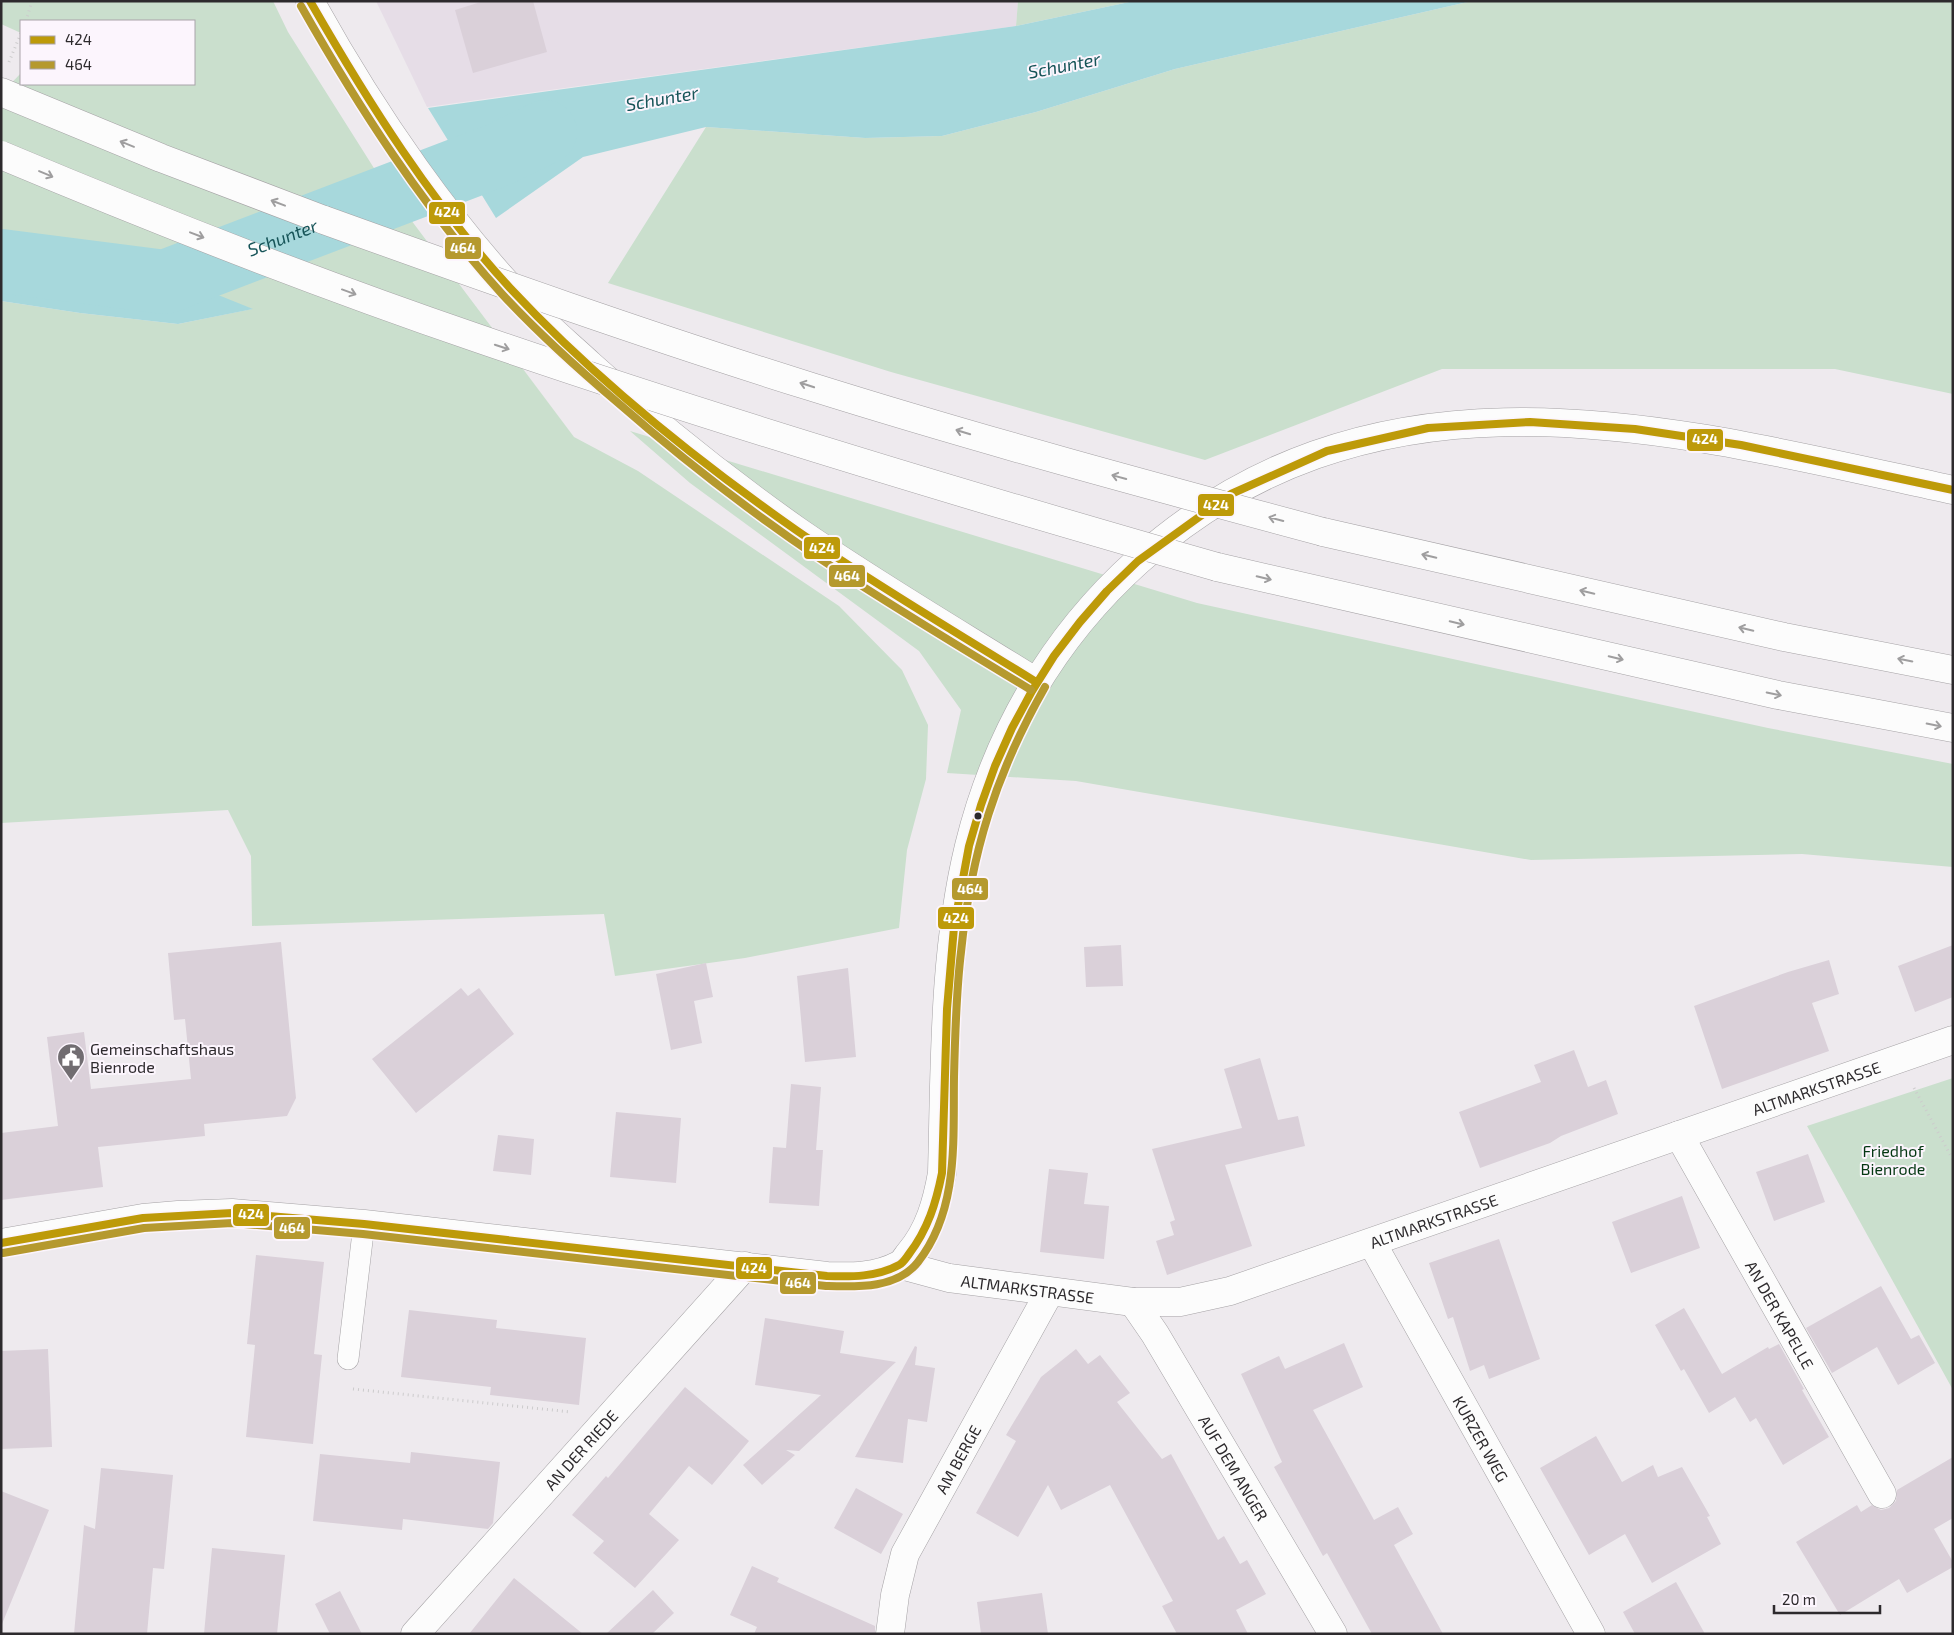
<svg xmlns="http://www.w3.org/2000/svg" width="1954" height="1635" font-family="'Exo 2',sans-serif">
  <style>
    .built { fill: #e6dde7 }
    .green { fill: #cadfcd }
    .water { fill: #a7d8dc }
    .lines { fill: none; stroke-linecap: round; stroke-linejoin: round }
    .river { stroke: #a7d8dc; stroke-width: 64 }
    .building { fill: #dad0d9 }
    .lane-casing { stroke: #a5a2a5; stroke-width: 22 }
    .street-casing { stroke: #a5a2a5; stroke-width: 29 }
    .secondary-casing { stroke: #a5a2a5; stroke-width: 29 }
    .highway-casing { stroke: #a5a2a5; stroke-width: 29 }
    .path { stroke: #cccbcc; stroke-width: 3; stroke-dasharray: 1 4; stroke-linecap: butt }
    .lane { stroke: #fcfcfc; stroke-width: 21 }
    .street { stroke: #fcfcfc; stroke-width: 28 }
    .secondary { stroke: #fcfcfc; stroke-width: 28 }
    .highway { stroke: #fcfcfc; stroke-width: 28 }
    .highway-bridge-casing { stroke: #a5a2a5; stroke-width: 29; stroke-linecap: butt }
    .highway-bridge { stroke: #fcfcfc; stroke-width: 28 }
    .bus-1-casing { stroke: #fcf5fd; stroke-width: 11 }
    .bus-2-casing { stroke: #fcf5fd; stroke-width: 11 }
    .bus-1 { stroke: #bd9a09; stroke-width: 8 }
    .bus-2 { stroke: #b5992e; stroke-width: 8 }
    .oneway { stroke: #9f9e9f }
    .bus-dot { fill: #2d2a2d; stroke: #fcf5fd; stroke-width: 2 }
    .labels { text-anchor: middle; dominant-baseline: central; stroke-width: 4; stroke-linejoin: round; paint-order: stroke }
    .poi-label { font-size: 16px; fill: #2d2a2d; stroke: #fcf5fd; text-anchor: start }
    .street-label { font-size: 16px; fill: #2d2a2d; stroke: #fcf5fd }
    .park-label { font-size: 16px; fill: #043712; stroke: #fcf5fd }
    .water-label { font-size: 18px; font-style: italic; fill: #165458; stroke: #fcf5fd }
    .line-badge { stroke: #fcf5fd; stroke-width: 2 }
    .badge-label { font-size: 14px; text-anchor: middle; font-weight: bold; fill: #fff }
  </style>
  <rect width="100%" height="100%" fill="#eeeaee"/>
  <path class="built" d="M 376,1 L 1018,1 L 1016,26 L 427,107 Z"/>
  <path class="green" d="M 1,1 L 273,1 L 288,32 L 384,184 L 574,437 L 638,471 L 839,606 L 902,670 L 928,725 L 926,779 L 907,850 L 899,928 L 745,958 L 615,976 L 604,914 L 252,926 L 251,856 L 228,810 L 1,823 L 1,301 L 80,313 L 178,324 L 252,309 L 91,252 L 1,239 L 1,94 L 21,73 L 21,84 L 194,84 L 194,21 L 21,21 L 21,33 L 1,24 Z
    M 1018,1 L 1134,1 L 1016,26 Z
    M 1472,1 L 1953,1 L 1953,394 L 1835,369 L 1442,369 L 1205,460 L 891,372 L 608,283 L 706,127 L 865,138 L 942,136 L 1036,112 L 1175,69 Z
    M 630,431 L 1197,603 L 1768,728 L 1953,764 L 1953,867 L 1802,854 L 1531,860 L 1076,781 L 947,773 L 961,710 L 919,651 L 690,483 Z
    M 1953,1078 L 1953,1390 L 1807,1126 Z"/>
  <path class="water" d="M 1134,1 L 1472,1 L 1175,69 L 1036,112 L 942,136 L 865,138 L 706,127 L 583,157 L 496,218 L 428,108 L 1016,26 Z
    M 1,239 L 91,252 L 146,266 L 253,309 L 178,324 L 80,313 L 1,301 Z"/>
  <g class="lines">
    <path class="river" id="s1" d="M 1,261 L 165,282 L 498,155 L 545,132"/>
  </g>
  <path class="building" d="M 484,1 L 533,1 L 547,52 L 473,73 L 455,10 Z
    M 281,942 L 296,1098 L 287,1116 L 204,1124 L 205,1136 L 98,1147 L 103,1187 L 1,1200 L 1,1133 L 58,1126 L 47,1037 L 84,1032 L 91,1089 L 191,1079 L 185,1019 L 174,1020 L 168,953 Z
    M 1121,945 L 1123,986 L 1086,987 L 1084,947 Z
    M 1953,945 L 1953,997 L 1915,1012 L 1898,966 Z
    M 1829,960 L 1839,994 L 1812,1003 L 1829,1051 L 1722,1089 L 1694,1006 L 1788,972 Z
    M 706,963 L 713,997 L 694,1001 L 702,1043 L 671,1050 L 656,974 Z
    M 848,968 L 856,1057 L 805,1062 L 797,976 Z
    M 461,988 L 468,996 L 479,988 L 514,1034 L 416,1113 L 372,1059 Z
    M 1574,1050 L 1588,1087 L 1606,1080 L 1618,1114 L 1561,1136 L 1550,1143 L 1480,1168 L 1459,1112 L 1541,1082 L 1534,1065 Z
    M 1260,1058 L 1278,1120 L 1298,1116 L 1305,1146 L 1225,1165 L 1252,1246 L 1167,1275 L 1156,1241 L 1174,1235 L 1170,1222 L 1175,1220 L 1152,1149 L 1242,1128 L 1224,1069 Z
    M 791,1084 L 821,1087 L 816,1150 L 823,1150 L 819,1206 L 769,1203 L 773,1147 L 786,1148 Z
    M 616,1112 L 681,1118 L 676,1183 L 610,1177 Z
    M 498,1135 L 534,1139 L 531,1175 L 493,1171 Z
    M 1808,1154 L 1825,1202 L 1774,1221 L 1756,1172 Z
    M 1049,1169 L 1088,1173 L 1084,1204 L 1109,1206 L 1104,1259 L 1040,1252 Z
    M 1682,1196 L 1700,1248 L 1631,1273 L 1612,1222 Z
    M 1499,1239 L 1540,1359 L 1489,1379 L 1484,1365 L 1470,1371 L 1453,1317 L 1448,1319 L 1429,1263 Z
    M 256,1255 L 324,1262 L 314,1354 L 322,1355 L 313,1444 L 246,1437 L 255,1345 L 247,1344 Z
    M 1881,1286 L 1911,1339 L 1919,1335 L 1935,1363 L 1898,1385 L 1877,1347 L 1832,1373 L 1806,1328 Z
    M 1684,1308 L 1722,1374 L 1768,1347 L 1769,1349 L 1779,1344 L 1804,1389 L 1802,1390 L 1829,1437 L 1783,1465 L 1756,1418 L 1750,1422 L 1735,1397 L 1709,1413 L 1684,1369 L 1681,1371 L 1655,1325 Z
    M 409,1310 L 497,1320 L 496,1328 L 586,1338 L 579,1405 L 490,1395 L 491,1387 L 401,1377 Z
    M 765,1318 L 844,1331 L 840,1353 L 896,1362 L 799,1451 L 786,1450 L 795,1455 L 762,1485 L 743,1465 L 821,1395 L 755,1385 Z
    M 1344,1343 L 1363,1387 L 1313,1410 L 1374,1520 L 1398,1507 L 1413,1534 L 1394,1545 L 1443,1634 L 1372,1634 L 1327,1553 L 1323,1556 L 1274,1467 L 1282,1462 L 1241,1374 L 1279,1356 L 1285,1369 Z
    M 915,1346 L 917,1347 L 915,1365 L 935,1368 L 927,1422 L 908,1419 L 903,1463 L 855,1457 Z
    M 48,1349 L 52,1447 L 1,1449 L 1,1351 Z
    M 1076,1349 L 1088,1364 L 1100,1355 L 1130,1393 L 1117,1402 L 1162,1459 L 1171,1454 L 1218,1540 L 1224,1536 L 1240,1564 L 1247,1560 L 1266,1594 L 1236,1610 L 1248,1634 L 1177,1634 L 1162,1606 L 1173,1601 L 1110,1485 L 1061,1510 L 1048,1485 L 1018,1537 L 976,1513 L 1016,1441 L 1006,1435 L 1041,1377 Z
    M 685,1387 L 749,1441 L 712,1485 L 689,1466 L 649,1514 L 679,1540 L 635,1588 L 593,1553 L 604,1541 L 572,1515 L 606,1476 L 608,1478 Z
    M 1596,1436 L 1622,1482 L 1653,1465 L 1658,1477 L 1682,1467 L 1710,1516 L 1707,1517 L 1721,1544 L 1652,1583 L 1625,1534 L 1589,1555 L 1540,1468 Z
    M 411,1452 L 500,1462 L 493,1523 L 488,1529 L 403,1519 L 402,1530 L 313,1521 L 320,1454 L 410,1463 Z
    M 1953,1457 L 1953,1518 L 1934,1529 L 1953,1562 L 1953,1567 L 1907,1593 L 1899,1579 L 1840,1615 L 1796,1542 L 1857,1505 L 1861,1512 L 1872,1505 L 1881,1510 L 1889,1508 L 1896,1501 L 1897,1490 Z
    M 101,1468 L 173,1475 L 164,1569 L 153,1568 L 147,1634 L 74,1634 L 84,1525 L 95,1529 Z
    M 856,1488 L 903,1514 L 881,1554 L 834,1528 Z
    M 1,1491 L 49,1510 L 2,1624 L 1,1624 Z
    M 212,1548 L 285,1555 L 277,1634 L 204,1634 Z
    M 752,1566 L 779,1578 L 777,1582 L 875,1626 L 875,1634 L 754,1634 L 757,1627 L 730,1615 Z
    M 514,1578 L 583,1634 L 469,1634 Z
    M 1676,1582 L 1705,1634 L 1635,1634 L 1623,1612 Z
    M 653,1590 L 674,1613 L 652,1634 L 606,1634 Z
    M 340,1591 L 362,1634 L 330,1634 L 315,1604 Z
    M 1042,1593 L 1048,1634 L 981,1634 L 977,1602 Z"/>
  <g class="lines">
    <g class="lane-casing">
      <path id="lane" d="M 348,1359 L 364,1224"/>
    </g>
    <g class="street-casing">
      <g id="street">
        <path id="s2" d="M 1679,1135 L 1882,1494"/>
        <path id="s3" d="M 1372,1243 L 1591,1634"/>
        <path id="s4" d="M 901,1265 L 949,1278 L 1133,1302 L 1180,1302 L 1230,1291 L 1953,1040"/>
        <path id="s5" d="M 1133,1302 L 1155,1334 L 1333,1634"/>
        <path id="s6" d="M 415,1634 L 745,1266"/>
        <path id="s7" d="M 890,1634 L 895,1595 L 905,1554 L 1049,1293"/>
      </g>
    </g>
    <g class="secondary-casing">
      <path id="secondary" d="M 310,1 C 371,112 452,231 542,321 C 557,336 574,350 590,365 C 655,424 724,479 796,530 C 874,584 956,632 1036,682
        M 1,1243 L 143,1218 L 178,1215 L 232,1213 L 364,1224 L 827,1276 C 851,1277 877,1277 899,1265 C 903,1263 906,1258 909,1254 C 929,1231 937,1202 942,1173 C 945,1064 943,953 969,846 C 996,736 1053,637 1138,561 C 1379,346 1672,429 1953,490"/>
    </g>
    <g class="highway-casing">
      <path id="highway" d="M 1,92 L 161,158 L 324,220
        M 1323,532 L 1784,637 L 1953,670
        M 1217,567 L 1778,695 L 1953,728"/>
    </g>
    <path class="path" d="M 26,21 L 32,1
      M 9,62 L 21,33
      M 1914,1088 L 1953,1160
      M 353,1389 L 571,1412"/>
    <use href="#lane" class="lane"/>
    <use href="#street" class="street"/>
    <use href="#secondary" class="secondary"/>
    <use href="#highway" class="highway"/>
    <g class="highway-bridge-casing">
      <path id="highway-bridge" d="M 1,155 C 158,221 316,283 477,338 C 721,422 968,496 1217,567
        M 324,220 C 485,278 648,336 812,387 C 981,440 1152,486 1323,532"/>
    </g>
    <use href="#highway-bridge" class="highway-bridge"/>
    <g class="bus-1-casing">
      <path id="bus-1" d="M 310,1 C 368,102 431,202 510,288 C 593,377 696,460 796,530 C 874,584 956,632 1036,682
        M 1,1243 L 143,1218 L 232,1213 L 364,1224 L 827,1276 C 851,1277 877,1277 899,1265 C 903,1263 906,1258 909,1254 C 928,1229 936,1203 942,1173 L 947,1009 L 954,927 L 969,846 L 981,805 L 995,766 L 1012,728 L 1032,691 L 1054,656 L 1080,622 L 1107,591 L 1138,561 L 1231,494 L 1327,451 L 1428,428 L 1530,422 L 1635,429 L 1741,445 L 1953,490"/>
    </g>
    <g class="bus-2-casing">
      <path id="bus-2" d="M 301,6 C 359,108 423,207 502,294 C 538,333 577,368 617,402 C 681,458 748,510 819,558 C 888,604 960,647 1031,690
        M 3,1253 L 144,1228 L 232,1223 L 363,1234 L 826,1286 C 857,1287 897,1289 918,1262 C 959,1210 953,1140 954,1077 C 955,1035 956,993 961,952 C 971,853 996,773 1045,687"/>
    </g>
    <use href="#bus-1" class="bus-1"/>
    <use href="#bus-2" class="bus-2"/>
  </g>
  <defs><path id="oneway-shaft" d="M-6 0H5M1.5-3L5.5 0L1.5 3" fill="none" stroke-width="1.6" stroke-linecap="round" stroke-linejoin="round" transform="scale(1.25)"/></defs>
  <g class="oneway">
    <use href="#oneway-shaft" transform="translate(127 144) rotate(-158)"/>
    <use href="#oneway-shaft" transform="translate(46 174) rotate(23)"/>
    <use href="#oneway-shaft" transform="translate(278 203) rotate(-159)"/>
    <use href="#oneway-shaft" transform="translate(197 235) rotate(21)"/>
    <use href="#oneway-shaft" transform="translate(349 292) rotate(20)"/>
    <use href="#oneway-shaft" transform="translate(502 347) rotate(18)"/>
    <use href="#oneway-shaft" transform="translate(807 385) rotate(-162)"/>
    <use href="#oneway-shaft" transform="translate(963 432) rotate(-163)"/>
    <use href="#oneway-shaft" transform="translate(1119 477) rotate(-165)"/>
    <use href="#oneway-shaft" transform="translate(1276 519) rotate(-165)"/>
    <use href="#oneway-shaft" transform="translate(1429 556) rotate(-167)"/>
    <use href="#oneway-shaft" transform="translate(1264 578) rotate(13)"/>
    <use href="#oneway-shaft" transform="translate(1587 592) rotate(-167)"/>
    <use href="#oneway-shaft" transform="translate(1457 623) rotate(13)"/>
    <use href="#oneway-shaft" transform="translate(1746 629) rotate(-167)"/>
    <use href="#oneway-shaft" transform="translate(1616 658) rotate(13)"/>
    <use href="#oneway-shaft" transform="translate(1905 660) rotate(-169)"/>
    <use href="#oneway-shaft" transform="translate(1774 694) rotate(12)"/>
    <use href="#oneway-shaft" transform="translate(1934 725) rotate(11)"/>
  </g>
  <defs>
    <g id="civic-pin" transform="scale(1.4375)"><path d="M0 17L-7.5 6A9.5 9.5 0 1 1 7.5 6Z" fill="#716d71" stroke="#fcf5fd"/><path d="M-.6-6.5H3V-4.5H.6V-3L4-1V1h2V6H-6V1h2V-1L-.6-3ZM-1.2 2.5V6h2.4V2.5Z" fill="#fff"/></g>
  </defs>
  <g fill-rule="evenodd">
    <use href="#civic-pin" x="71" y="1057"/>
  </g>
  <circle class="bus-dot" cx="978" cy="816" r="4.5"/>
  <g class="labels">
    <g class="poi-label">
      <text x="90" y="1048">Gemeinschaftshaus<tspan x="90" dy="18">Bienrode</tspan></text>
    </g>
    <g class="street-label">
      <text stroke="none"><textPath href="#s4" startOffset="954">ALTMARKSTRASSE</textPath></text>
      <text stroke="none"><textPath href="#s4" startOffset="549">ALTMARKSTRASSE</textPath></text>
      <text stroke="none"><textPath href="#s4" startOffset="129">ALTMARKSTRASSE</textPath></text>
      <text stroke="none"><textPath href="#s2" startOffset="206">AN DER KAPELLE</textPath></text>
      <text stroke="none"><textPath href="#s3" startOffset="224">KURZER WEG</textPath></text>
      <text stroke="none"><textPath href="#s6" startOffset="248">AN DER RIEDE</textPath></text>
      <text stroke="none"><textPath href="#s7" startOffset="190">AM BERGE</textPath></text>
      <text stroke="none"><textPath href="#s5" startOffset="194">AUF DEM ANGER</textPath></text>
    </g>
    <g class="park-label">
      <text x="1893" y="1150">Friedhof<tspan x="1893" dy="18">Bienrode</tspan></text>
    </g>
    <g class="water-label">
      <text transform="translate(1064 65) rotate(-11)">Schunter</text>
      <text transform="translate(662 98) rotate(-10)">Schunter</text>
      <text stroke="none"><textPath href="#s1" startOffset="291">Schunter</textPath></text>
    </g>
  </g>
  <g class="line-badge">
    <rect x="428" y="201" width="38" height="24" rx="5" fill="#bd9a09"/>
    <rect x="444" y="236" width="38" height="24" rx="5" fill="#b5992e"/>
    <rect x="1686" y="428" width="38" height="24" rx="5" fill="#bd9a09"/>
    <rect x="1197" y="493" width="38" height="24" rx="5" fill="#bd9a09"/>
    <rect x="803" y="536" width="38" height="24" rx="5" fill="#bd9a09"/>
    <rect x="828" y="564" width="38" height="24" rx="5" fill="#b5992e"/>
    <rect x="951" y="877" width="38" height="24" rx="5" fill="#b5992e"/>
    <rect x="937" y="906" width="38" height="24" rx="5" fill="#bd9a09"/>
    <rect x="232" y="1203" width="38" height="24" rx="5" fill="#bd9a09"/>
    <rect x="273" y="1216" width="38" height="24" rx="5" fill="#b5992e"/>
    <rect x="735" y="1256" width="38" height="24" rx="5" fill="#bd9a09"/>
    <rect x="779" y="1271" width="38" height="24" rx="5" fill="#b5992e"/>
  </g>
  <g class="badge-label">
    <text x="447" y="217">424</text>
    <text x="463" y="253">464</text>
    <text x="1705" y="444">424</text>
    <text x="1216" y="510">424</text>
    <text x="822" y="553">424</text>
    <text x="847" y="581">464</text>
    <text x="970" y="894">464</text>
    <text x="956" y="923">424</text>
    <text x="251" y="1219">424</text>
    <text x="292" y="1233">464</text>
    <text x="754" y="1273">424</text>
    <text x="798" y="1288">464</text>
  </g>
  <rect width="1954" height="1635" fill="none" stroke="#2d2a2d" stroke-width="5"/>
  <rect x="20" y="20" width="175" height="65" fill="#fcf5fd" stroke="#a9a4aa"/>
  <rect x="30" y="36" width="25" height="8" fill="#bd9a09" stroke="#a9a4aa"/>
  <text x="65" y="45" font-size="15" fill="#2d2a2d">424</text>
  <rect x="30" y="61" width="25" height="8" fill="#b5992e" stroke="#a9a4aa"/>
  <text x="65" y="70" font-size="15" fill="#2d2a2d">464</text>
  <path d="M1774 1605v8h106v-8" fill="none" stroke="#2d2a2d" stroke-width="2.5"/>
  <text x="1782" y="1605" font-size="15" fill="#2d2a2d" stroke="#fcf5fd" stroke-width="4" paint-order="stroke">20 m</text>
</svg>
